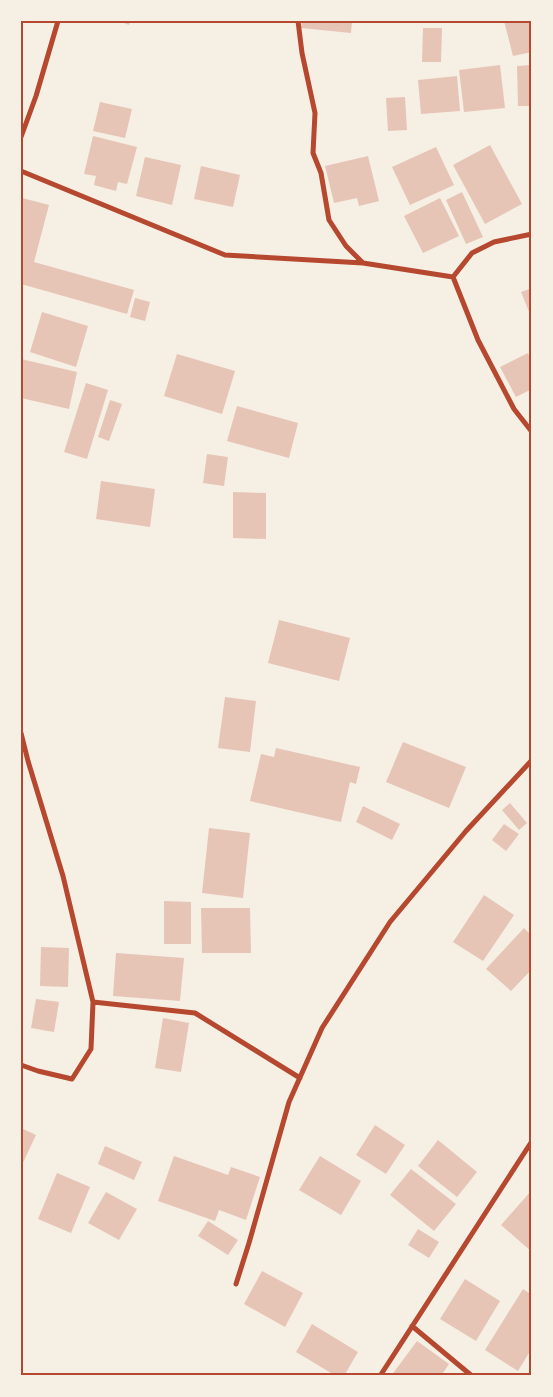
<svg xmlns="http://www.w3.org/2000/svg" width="553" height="1397" font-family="'DM Sans',sans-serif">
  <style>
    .building { fill: #e6c5b7 }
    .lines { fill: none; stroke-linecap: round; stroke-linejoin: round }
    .minor { stroke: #b5482f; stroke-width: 5 }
    .neatline { fill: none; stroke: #b5482f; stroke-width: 2 }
  </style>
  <rect width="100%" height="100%" fill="#f6efe4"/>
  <path class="building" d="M 119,21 L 130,21 L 129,25 Z
    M 302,21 L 352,21 L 351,33 L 301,28 Z
    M 504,21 L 532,21 L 532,52 L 513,56 Z
    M 423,28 L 442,28 L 441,62 L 422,62 Z
    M 500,65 L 505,108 L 464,112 L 459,70 Z
    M 532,65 L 532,106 L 518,106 L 517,66 Z
    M 457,76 L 460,111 L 421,114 L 418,80 Z
    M 405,97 L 407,130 L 388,131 L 386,98 Z
    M 100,102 L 132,109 L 125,138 L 93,131 Z
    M 93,136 L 137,147 L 127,184 L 118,182 L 116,191 L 94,185 L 96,176 L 84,174 Z
    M 490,145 L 522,204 L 485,224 L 453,165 Z
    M 436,147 L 454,185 L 410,205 L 392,167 Z
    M 368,156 L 379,201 L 359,206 L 357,198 L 334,203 L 325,166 Z
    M 145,157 L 181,165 L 172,205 L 136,196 Z
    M 201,166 L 240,175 L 233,207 L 194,199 Z
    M 462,192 L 483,237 L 466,244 L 446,200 Z
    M 22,198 L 49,205 L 34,262 L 134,290 L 127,314 L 21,284 L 21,201 Z
    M 440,198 L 459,236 L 423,253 L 404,216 Z
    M 532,288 L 532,319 L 521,292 Z
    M 135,298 L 150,302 L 145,321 L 130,317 Z
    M 42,312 L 88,326 L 76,367 L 30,352 Z
    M 528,353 L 532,362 L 532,389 L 516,397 L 500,367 Z
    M 177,354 L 235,371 L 222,414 L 164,396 Z
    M 21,359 L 77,372 L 69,409 L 21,398 Z
    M 86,383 L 108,390 L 87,459 L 64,452 Z
    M 110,400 L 122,404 L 109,441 L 98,437 Z
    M 237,406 L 298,423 L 289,458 L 227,441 Z
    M 207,454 L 228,457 L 224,486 L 203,483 Z
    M 101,481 L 155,489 L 150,527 L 96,519 Z
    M 233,492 L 266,493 L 266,539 L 233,538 Z
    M 279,620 L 350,638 L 339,681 L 268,663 Z
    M 225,697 L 256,701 L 250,752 L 218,748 Z
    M 403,742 L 466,767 L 449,808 L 386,782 Z
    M 276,748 L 360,767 L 356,784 L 350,782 L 341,822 L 250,801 L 261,754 L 274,757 Z
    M 510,803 L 527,823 L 519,830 L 502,810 Z
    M 363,806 L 400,824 L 392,840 L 356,822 Z
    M 504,824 L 519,834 L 506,851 L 492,840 Z
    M 209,828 L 250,833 L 243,898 L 202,893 Z
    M 484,895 L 514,915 L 483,961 L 453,942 Z
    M 164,901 L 191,902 L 191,944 L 164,944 Z
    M 201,908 L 250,908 L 251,953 L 202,953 Z
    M 524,928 L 532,936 L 532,969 L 511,991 L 486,969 Z
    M 41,947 L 69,948 L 68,987 L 40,986 Z
    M 116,953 L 184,958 L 180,1001 L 113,996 Z
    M 36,999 L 59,1002 L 54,1032 L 31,1028 Z
    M 163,1018 L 189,1023 L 181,1072 L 155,1068 Z
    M 375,1125 L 405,1145 L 386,1174 L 356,1155 Z
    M 21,1128 L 36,1135 L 21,1167 Z
    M 438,1140 L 477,1172 L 457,1197 L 418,1166 Z
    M 105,1146 L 142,1162 L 134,1180 L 98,1164 Z
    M 174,1156 L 228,1175 L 231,1167 L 260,1177 L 246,1220 L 219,1210 L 215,1221 L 158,1201 Z
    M 320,1156 L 361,1181 L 341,1215 L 299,1190 Z
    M 411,1169 L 456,1204 L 434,1231 L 390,1195 Z
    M 57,1173 L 90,1187 L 71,1233 L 38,1219 Z
    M 532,1190 L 532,1252 L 501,1225 Z
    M 106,1192 L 137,1209 L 119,1240 L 88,1223 Z
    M 208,1221 L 238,1240 L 228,1255 L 198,1236 Z
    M 418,1229 L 439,1242 L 429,1258 L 408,1245 Z
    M 262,1271 L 303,1293 L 285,1327 L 244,1304 Z
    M 465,1279 L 500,1301 L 476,1341 L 440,1319 Z
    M 523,1289 L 532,1295 L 532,1348 L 518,1371 L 485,1350 Z
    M 312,1324 L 358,1352 L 344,1376 L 336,1376 L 296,1352 Z
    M 417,1341 L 449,1364 L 441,1376 L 391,1376 Z"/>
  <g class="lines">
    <path class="minor" d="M 298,21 L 302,53 L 315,113 L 313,153 L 321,173 L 329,220 L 346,246 L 363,263 L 453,277
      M 21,137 L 36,96 L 58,21
      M 21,171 L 225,255 L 363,263
      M 453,277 L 478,340 L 514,409 L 532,432
      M 453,277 L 472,253 L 494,242 L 532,234
      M 21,733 L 28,761 L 63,876 L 93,1002 L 91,1049 L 72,1079 L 38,1071 L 21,1065
      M 93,1002 L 195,1013 L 300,1078
      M 236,1284 L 249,1243 L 289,1102 L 322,1028 L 390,922 L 466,831 L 532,760
      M 412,1326 L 472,1376
      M 380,1376 L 532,1141"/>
  </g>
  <rect width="553" height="1397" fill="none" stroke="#f6efe4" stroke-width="45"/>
  <rect x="22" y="22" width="508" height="1352" class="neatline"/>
</svg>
